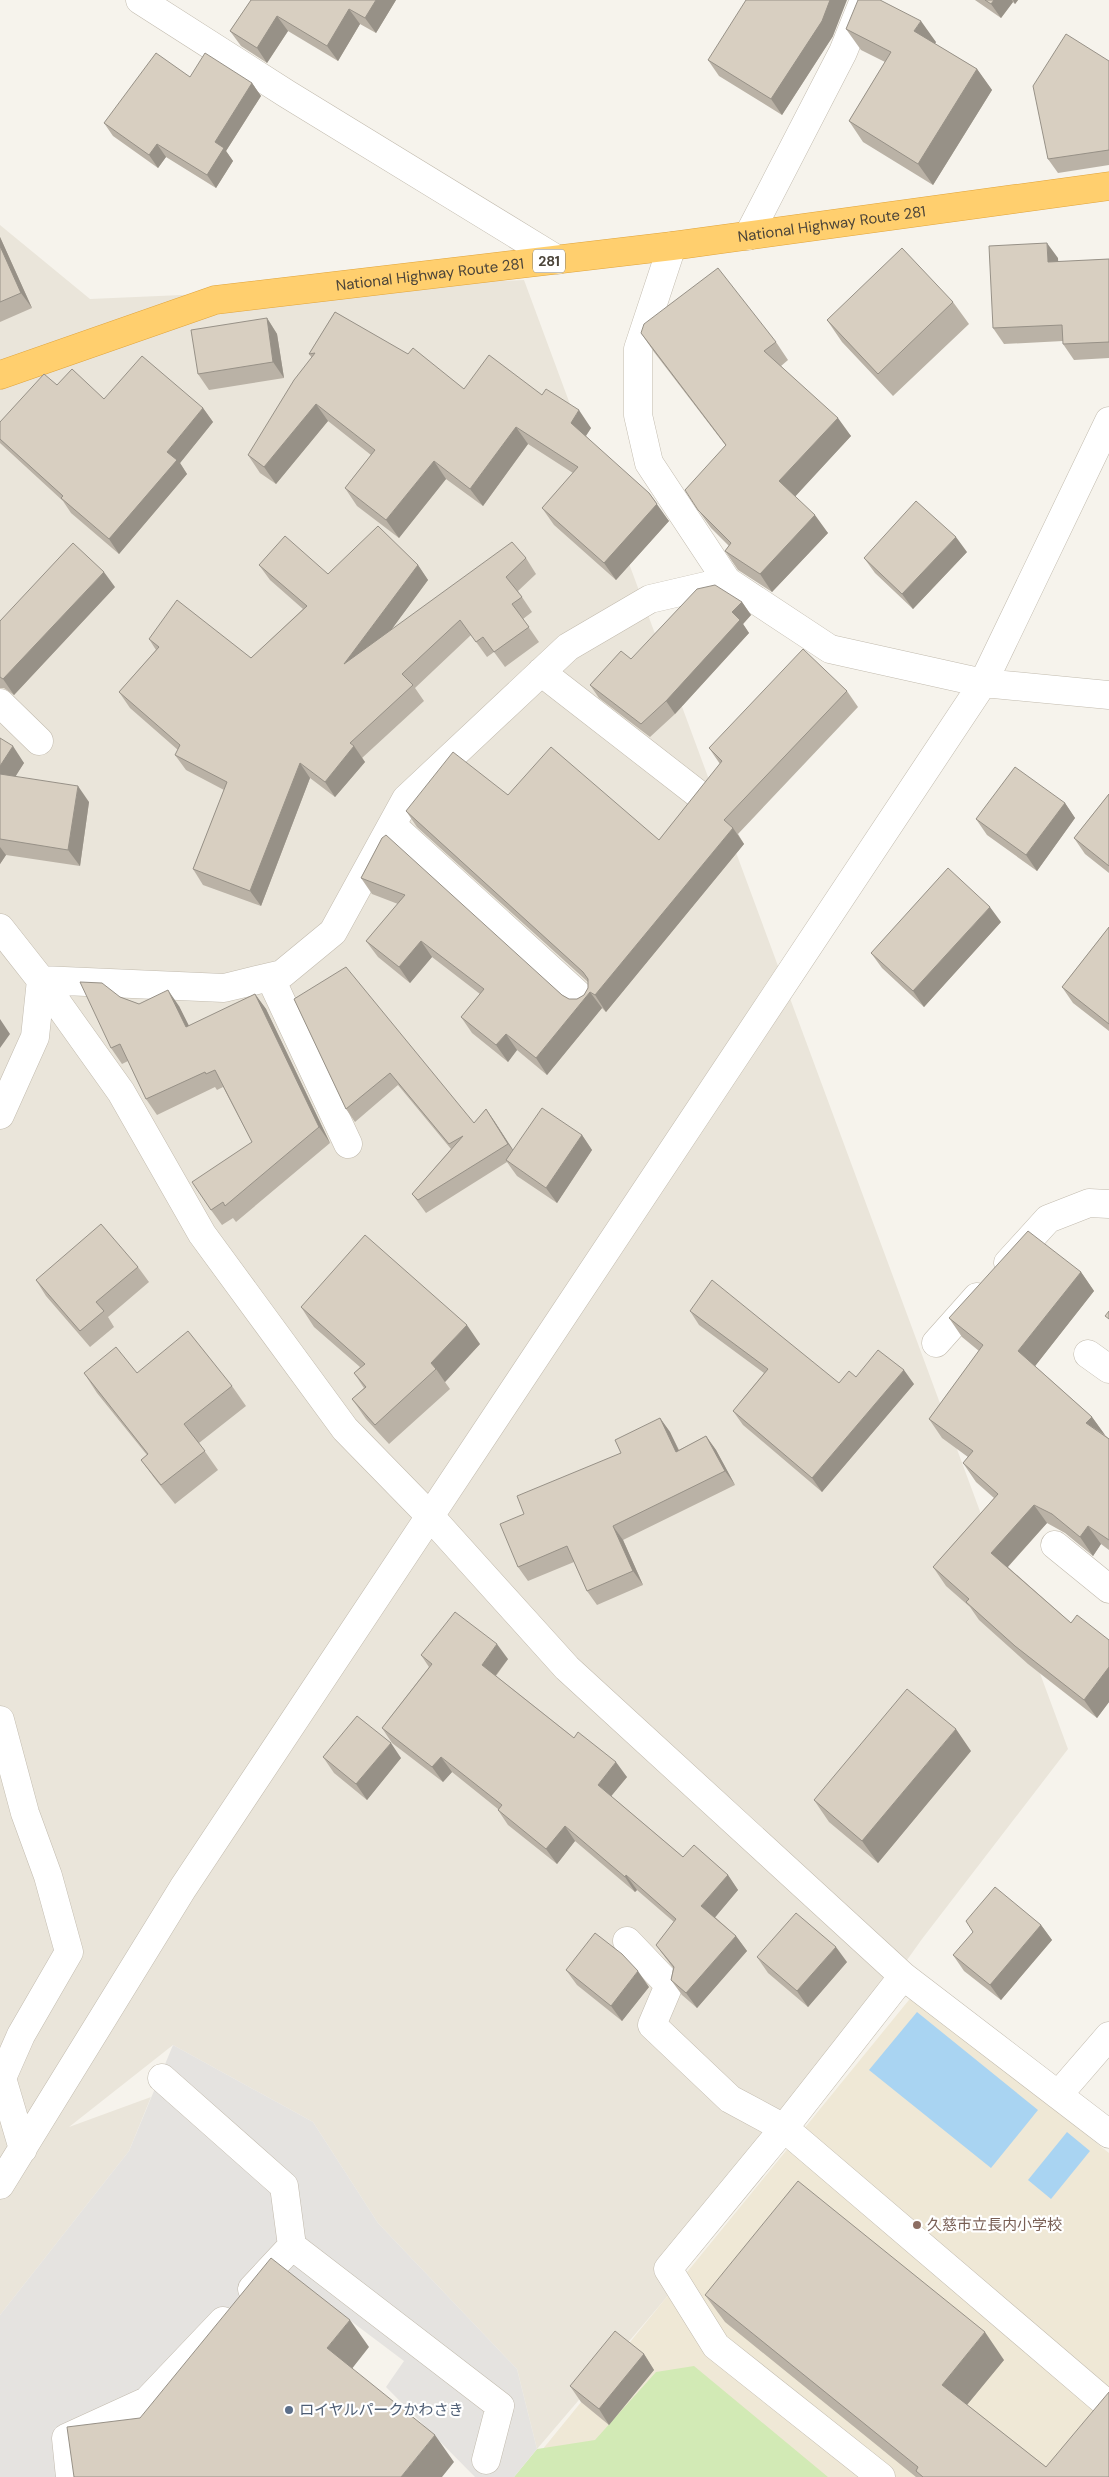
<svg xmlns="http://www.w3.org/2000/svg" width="1109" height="2477" font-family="'DM Sans','Noto Sans JP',sans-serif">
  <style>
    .residential { fill: #eae5da }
    .education { fill: #efe8d6 }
    .green { fill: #d2eab5 }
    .parking { fill: #e5e3e0 }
    .water { fill: #a9d4f2 }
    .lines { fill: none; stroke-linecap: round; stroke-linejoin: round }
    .minor-casing { stroke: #c2bbae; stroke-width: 29 }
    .highway-casing { stroke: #e0a43c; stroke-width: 29 }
    .minor { stroke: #fff; stroke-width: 28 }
    .highway { stroke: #ffcf6e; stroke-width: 28 }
    .wall { fill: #bab2a6 }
    .shaded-wall { fill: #979187 }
    .building { fill: #d8cfc1; stroke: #979187 }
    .education-dot { fill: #8d6e63; stroke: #fff; stroke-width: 2 }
    .service-dot { fill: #5c6f8a; stroke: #fff; stroke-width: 2 }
    .labels { text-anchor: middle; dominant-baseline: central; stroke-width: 4.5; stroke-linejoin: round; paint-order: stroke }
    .shield { fill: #fff; stroke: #817c74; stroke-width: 1 }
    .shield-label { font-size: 14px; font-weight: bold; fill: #4b4439 }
    .street-label { font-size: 15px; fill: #4b4439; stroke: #fff }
    .education-label { font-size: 15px; fill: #785e54; stroke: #fff; text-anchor: start }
    .service-label { font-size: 15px; fill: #4e5e75; stroke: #fff; text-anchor: start }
  </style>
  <rect width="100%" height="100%" fill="#f6f3ec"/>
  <path class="residential" d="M 0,225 L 90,299 L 524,280 L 1068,1749 L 922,1939 L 666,2298 L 537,2449 L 517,2369 L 378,2223 L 313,2122 L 173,2045 L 69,2127 L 151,2097 L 129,2151 L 0,2315 Z"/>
  <path class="education" d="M 913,1995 L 1109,2153 L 1109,2477 L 520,2477 Z"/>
  <path class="green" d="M 694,2366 L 828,2477 L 514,2477 L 537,2449 L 595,2440 L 656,2372 Z"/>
  <path class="parking" d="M 173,2045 L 313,2122 L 378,2223 L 517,2369 L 537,2449 L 514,2477 L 475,2477 L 386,2387 L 404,2361 L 291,2276 L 85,2477 L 0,2477 L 0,2315 L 129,2151 Z"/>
  <path class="water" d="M 917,2012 L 1038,2110 L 991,2168 L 869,2070 Z
    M 1067,2132 L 1090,2151 L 1051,2199 L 1028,2180 Z"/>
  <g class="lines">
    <g class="minor-casing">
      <path id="minor" d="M 140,0 L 287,94 L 558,260
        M 748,236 L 843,52 L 864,0
        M 672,246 L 638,349 L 638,415 L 649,463 L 727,581 L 830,649 L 983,683 L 1109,695
        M 541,672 L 698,794
        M 0,703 L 39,741
        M 392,825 L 584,1000
        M 0,928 L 41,980 L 121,1092 L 202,1234 L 345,1429 L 429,1515 L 567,1668 L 903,1976 L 1109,2134
        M 270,977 L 348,1144
        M 41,980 L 224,988 L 282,974 L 333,932 L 406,799 L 568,647 L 650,599 L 727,581
        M 0,1115 L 35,1037 L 41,980
        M 1008,1263 L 1048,1219 L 1089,1203 L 1109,1204
        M 936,1343 L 977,1297
        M 1088,1354 L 1109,1369
        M 1055,1545 L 1109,1589
        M 0,1720 L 25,1813 L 48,1876 L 69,1952 L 21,2035 L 2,2078 L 23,2149
        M 627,1941 L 669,1985 L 652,2025 L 730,2099 L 784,2128 L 668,2269 L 716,2346 L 881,2477
        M 903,1976 L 784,2128 L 1106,2403
        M 162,2078 L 284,2186 L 292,2246 L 252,2289
        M 1058,2095 L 1109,2036
        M 0,2185 L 183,1888 L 983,683 L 1109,421
        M 292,2246 L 500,2406 L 486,2460
        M 70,2477 L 66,2438 L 147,2401 L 223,2321"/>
    </g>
    <g class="highway-casing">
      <g id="highway">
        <path id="s1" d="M 0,375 L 215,300 L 672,246 L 1109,186"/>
      </g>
    </g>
    <use href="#minor" class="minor"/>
    <use href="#highway" class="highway"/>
  </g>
  <path class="wall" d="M 251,0 L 396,0 L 376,33 L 360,24 L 338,61 L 288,31 L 267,63 L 241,46 L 230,31 Z
    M 975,0 L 1018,0 L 1015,4 L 1013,2 L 1001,18 Z
    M 846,29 L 936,42 L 935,44 L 977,69 L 992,90 L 933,185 L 863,142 L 849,121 L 885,62 L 861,50 Z
    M 833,36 L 782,115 L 719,76 L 708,60 Z
    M 1109,61 L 1109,165 L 1058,173 L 1048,159 Z
    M 190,77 L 252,83 L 261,96 L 226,151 L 233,161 L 216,188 L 166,157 L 158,168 L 113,136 L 104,123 Z
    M 0,237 L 32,308 L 0,322 Z
    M 1058,258 L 1058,262 L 1109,259 L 1109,358 L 1074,360 L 1063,344 L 1063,341 L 1004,344 L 993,328 Z
    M 953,302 L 969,324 L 893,396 L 842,342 L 827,320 Z
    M 335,312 L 464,389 L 542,395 L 591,428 L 586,436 L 669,521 L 616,580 L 554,525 L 542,508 L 573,473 L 528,444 L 483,506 L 446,479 L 399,538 L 357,506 L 345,488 L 371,455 L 328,421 L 276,484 L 260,473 L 248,455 L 312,358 L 309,354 Z
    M 267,318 L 277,334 L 284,378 L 209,390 L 198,374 Z
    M 641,333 L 776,342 L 788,360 L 781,366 L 851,436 L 795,496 L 828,533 L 772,592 L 738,570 L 725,551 L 729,546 L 711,528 L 698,510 L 726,446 L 654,352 Z
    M 57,385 L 104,399 L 203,408 L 213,422 L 180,463 L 187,474 L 119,554 L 71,513 L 63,501 L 0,443 L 0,422 Z
    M 967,552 L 913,609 L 875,573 L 864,558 Z
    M 526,558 L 536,574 L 518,591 L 532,612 L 523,619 L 539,642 L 505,667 L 494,652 L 487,657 L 471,635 L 415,688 L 424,701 L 362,758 L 365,762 L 335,797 L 310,778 L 261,906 L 203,885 L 193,869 L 224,790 L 186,770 L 175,755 L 178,750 L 130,708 L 119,692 L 156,650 L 149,639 L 251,658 L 303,609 L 270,580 L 259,565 L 328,574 L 418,565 L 428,580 L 391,630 Z
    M 115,587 L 14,695 L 4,688 L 0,688 L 0,621 Z
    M 742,602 L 751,615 L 743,624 L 749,633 L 675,714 L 650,737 L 599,698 L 590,685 L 631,659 Z
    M 847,691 L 858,707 L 738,834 L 744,844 L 606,1012 L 602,1008 L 547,1075 L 517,1050 L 508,1062 L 472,1033 L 461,1017 L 480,994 L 432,957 L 410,983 L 378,957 L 366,941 L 398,904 L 372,894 L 361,878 L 382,838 L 562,995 L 569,999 L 577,999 L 584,995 L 588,988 L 588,982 L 417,827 L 406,811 L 659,840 L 720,764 L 709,748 Z
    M 0,738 L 24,763 L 15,776 L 89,802 L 80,866 L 6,855 L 0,864 Z
    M 1109,794 L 1109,873 L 1085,854 L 1074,838 Z
    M 1065,803 L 1075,818 L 1037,871 L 987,835 L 976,819 Z
    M 1001,922 L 924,1007 L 882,968 L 871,953 Z
    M 1109,927 L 1109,1031 L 1073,1003 L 1062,987 Z
    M 255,994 L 266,1009 L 330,1143 L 236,1222 L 233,1218 L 222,1225 L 211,1210 L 252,1142 L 223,1087 L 217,1090 L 215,1087 L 157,1115 L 146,1099 L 128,1061 L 122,1064 L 111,1048 L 120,997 L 139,1004 L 179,1006 L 189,1026 Z
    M 294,999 L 474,1123 L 486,1109 L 513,1150 L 582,1135 L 592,1150 L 557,1203 L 517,1176 L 507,1162 L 426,1213 L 412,1194 L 451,1149 L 398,1085 L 355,1122 L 346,1109 Z
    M 138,1267 L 149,1282 L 108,1317 L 114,1327 L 90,1347 L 46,1296 L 36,1280 Z
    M 1081,1272 L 1094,1291 L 1035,1366 L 1092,1417 L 1105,1435 L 1109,1439 L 1109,1550 L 1101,1544 L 1093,1556 L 1065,1533 L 1047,1523 L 1008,1567 L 1071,1623 L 1109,1640 L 1109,1702 L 1097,1718 L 1028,1664 L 979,1620 L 970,1607 L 946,1586 L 933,1567 L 994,1498 L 976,1482 L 963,1463 L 968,1457 L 942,1438 L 929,1419 L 979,1351 L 962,1337 L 949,1318 Z
    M 301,1307 L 480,1344 L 445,1382 L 450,1389 L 389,1444 L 366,1419 L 352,1399 L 364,1388 L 354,1373 L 360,1367 L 314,1327 Z
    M 690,1311 L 839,1383 L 856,1377 L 914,1384 L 822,1492 L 743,1425 L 733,1411 L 764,1373 L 699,1325 Z
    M 84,1373 L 137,1373 L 232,1386 L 246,1406 L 199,1443 L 218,1470 L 175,1504 L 155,1479 L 141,1460 L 147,1455 L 97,1393 Z
    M 660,1418 L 670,1432 L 679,1450 L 706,1436 L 716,1450 L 735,1485 L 623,1540 L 643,1585 L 597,1605 L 587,1591 L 574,1562 L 528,1581 L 518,1567 L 524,1514 L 621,1453 Z
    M 421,1655 L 508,1659 L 496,1676 L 574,1738 L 627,1777 L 611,1796 L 683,1857 L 728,1875 L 738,1890 L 715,1917 L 736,1936 L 747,1951 L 697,2008 L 682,1995 L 671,1980 L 673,1968 L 656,1945 L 674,1922 L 637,1890 L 635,1892 L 575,1841 L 557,1864 L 508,1825 L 498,1810 L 498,1809 L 452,1772 L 443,1782 L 392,1743 L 382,1728 L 429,1667 Z
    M 971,1751 L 878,1863 L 829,1822 L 814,1800 Z
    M 323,1757 L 401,1758 L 367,1800 L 334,1773 Z
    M 1041,1925 L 1052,1940 L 1001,2000 L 964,1971 L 953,1955 Z
    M 757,1957 L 847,1962 L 808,2007 L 768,1973 Z
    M 566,1970 L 649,1987 L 622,2021 L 577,1985 Z
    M 705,2295 L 1004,2360 L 967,2405 L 1046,2467 L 1109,2477 L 916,2477 L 725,2322 Z
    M 644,2354 L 654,2370 L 609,2425 L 581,2402 L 570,2386 Z"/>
  <path class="shaded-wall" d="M 376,0 L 396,0 L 376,33 L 365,18 Z
    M 830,0 L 847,0 L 833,36 L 782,115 L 771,99 Z
    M 994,0 L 1012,0 L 1013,2 L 1001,18 L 991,4 Z
    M 1013,0 L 1018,0 L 1015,4 Z
    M 349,9 L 360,24 L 338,61 L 327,46 Z
    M 277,16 L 288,31 L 267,63 L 257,48 Z
    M 921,21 L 936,42 L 929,52 L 914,31 Z
    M 977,69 L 992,90 L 933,185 L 918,164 Z
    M 252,83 L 261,96 L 226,151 L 233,161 L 216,188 L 207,175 L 215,142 Z
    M 157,144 L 166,157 L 158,168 L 149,155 Z
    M 0,237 L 32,308 L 21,293 L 0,246 Z
    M 1047,243 L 1058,258 L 1059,278 L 1048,262 Z
    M 267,318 L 277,334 L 284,378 L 273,362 Z
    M 316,404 L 328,421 L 276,484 L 264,467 Z
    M 203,408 L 213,422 L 180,463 L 187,474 L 119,554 L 109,539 L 167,452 Z
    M 579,410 L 591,428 L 583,440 L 571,423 Z
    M 838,418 L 851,436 L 792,500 L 779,481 Z
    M 516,427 L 528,444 L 483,506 L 470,489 Z
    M 434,461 L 446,479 L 399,538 L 386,520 Z
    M 649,493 L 669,521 L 616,580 L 604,563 Z
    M 815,515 L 828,533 L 772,592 L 760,574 Z
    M 956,537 L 967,552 L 913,609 L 902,594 Z
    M 418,565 L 428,580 L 355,679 L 344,664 Z
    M 104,572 L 115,587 L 14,695 L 3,679 Z
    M 742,602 L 751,615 L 743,624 L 749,633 L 675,714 L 666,701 L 732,612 Z
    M 13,746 L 24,763 L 7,790 L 0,780 L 0,766 Z
    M 354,746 L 365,762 L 335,797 L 325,782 Z
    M 300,763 L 310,778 L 261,906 L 250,891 Z
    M 78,786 L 89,802 L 80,866 L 68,850 Z
    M 1065,803 L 1075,818 L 1037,871 L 1026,855 Z
    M 733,828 L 744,844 L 606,1012 L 595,995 Z
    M 0,847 L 6,855 L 0,864 Z
    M 990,907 L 1001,922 L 924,1007 L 913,991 Z
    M 421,941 L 432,957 L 410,983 L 399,967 Z
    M 168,990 L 179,1006 L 197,1042 L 186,1027 Z
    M 590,992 L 602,1008 L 547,1075 L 536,1058 Z
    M 255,994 L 266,1009 L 330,1143 L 319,1127 Z
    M 0,1019 L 10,1034 L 0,1048 Z
    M 506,1034 L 517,1050 L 508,1062 L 496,1045 Z
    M 486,1109 L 495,1122 L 517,1156 L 508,1144 Z
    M 582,1135 L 592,1150 L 557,1203 L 546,1188 Z
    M 1081,1272 L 1094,1291 L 1032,1370 L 1018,1351 Z
    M 467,1325 L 480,1344 L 445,1382 L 436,1369 L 431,1363 Z
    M 904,1370 L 914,1384 L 822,1492 L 812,1478 Z
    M 1092,1417 L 1105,1435 L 1086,1423 Z
    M 660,1418 L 670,1432 L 686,1466 L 676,1452 Z
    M 706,1436 L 716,1450 L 735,1485 L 725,1471 Z
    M 1034,1505 L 1047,1523 L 1004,1571 L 991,1553 Z
    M 613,1526 L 623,1540 L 643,1585 L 633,1571 Z
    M 1088,1526 L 1101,1544 L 1093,1556 L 1080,1537 Z
    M 497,1644 L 508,1659 L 492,1680 L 482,1665 Z
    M 1109,1667 L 1109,1702 L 1097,1718 L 1084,1700 Z
    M 956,1729 L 971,1751 L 878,1863 L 862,1841 Z
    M 391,1743 L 401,1758 L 367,1800 L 356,1784 Z
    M 441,1757 L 452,1772 L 443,1782 L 432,1767 Z
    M 616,1762 L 627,1777 L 608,1800 L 598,1785 Z
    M 565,1826 L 575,1841 L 557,1864 L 546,1849 Z
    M 626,1875 L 637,1890 L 635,1892 L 625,1877 Z
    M 728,1875 L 738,1890 L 712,1921 L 701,1906 Z
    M 1041,1925 L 1052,1940 L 1001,2000 L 990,1985 Z
    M 736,1936 L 747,1951 L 697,2008 L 686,1993 Z
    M 836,1947 L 847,1962 L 808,2007 L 797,1991 Z
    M 638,1971 L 649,1987 L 622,2021 L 611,2006 Z
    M 350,2320 L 369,2347 L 347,2375 L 327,2348 Z
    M 985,2332 L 1004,2360 L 961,2412 L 942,2385 Z
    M 644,2354 L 654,2370 L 609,2425 L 599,2409 Z
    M 435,2435 L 454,2462 L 442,2477 L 401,2477 Z"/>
  <path class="building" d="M 251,0 L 376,0 L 365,18 L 349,9 L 327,46 L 277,16 L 257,48 L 230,31 Z
    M 746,0 L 830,0 L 822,21 L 771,99 L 708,60 Z
    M 858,0 L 880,0 L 921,21 L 914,31 L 977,69 L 918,164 L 849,121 L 891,52 L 846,29 Z
    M 985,0 L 994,0 L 991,4 Z
    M 1066,34 L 1109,61 L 1109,150 L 1048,159 L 1033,86 Z
    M 156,53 L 190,77 L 205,53 L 252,83 L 215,142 L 224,148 L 207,175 L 157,144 L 149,155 L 104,123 Z
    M 1047,243 L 1048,262 L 1109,259 L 1109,342 L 1063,344 L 1062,325 L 993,328 L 989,246 Z
    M 0,246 L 21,293 L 0,302 Z
    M 902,248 L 953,302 L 878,374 L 827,320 Z
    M 718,268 L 776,342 L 764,351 L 838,418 L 779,481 L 815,515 L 760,574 L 725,551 L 731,543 L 698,510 L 685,490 L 726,445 L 641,333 L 644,324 Z
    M 335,312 L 408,354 L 413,348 L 464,389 L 489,355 L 542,395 L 546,389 L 579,410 L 571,423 L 649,493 L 657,504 L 604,563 L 542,508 L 578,467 L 516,427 L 470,489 L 434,461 L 386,520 L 345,488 L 375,450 L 316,404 L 264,467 L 248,455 L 294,380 L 315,353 L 309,354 Z
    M 267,318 L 273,362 L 198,374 L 191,330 Z
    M 142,356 L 203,408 L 167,452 L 177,460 L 109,539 L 61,498 L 63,496 L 0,439 L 0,422 L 44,374 L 57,385 L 72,369 L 104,399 Z
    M 916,501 L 956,537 L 902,594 L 864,558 Z
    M 378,526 L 418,565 L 344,664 L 512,542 L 526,558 L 506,577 L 522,597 L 512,604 L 529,627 L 494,652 L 483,637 L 476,642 L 460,620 L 402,674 L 413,685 L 350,743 L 354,746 L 325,782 L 300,763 L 250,891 L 193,869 L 227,782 L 175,755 L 180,745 L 119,692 L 159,647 L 149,639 L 177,600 L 251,658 L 307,606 L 259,565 L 285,536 L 328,574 Z
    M 73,543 L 104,572 L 3,679 L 0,677 L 0,621 Z
    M 715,585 L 742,602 L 732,612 L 740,620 L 666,701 L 641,724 L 590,685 L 621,651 L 631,659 L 697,589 Z
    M 803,649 L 847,691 L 724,820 L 733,828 L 595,995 L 590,992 L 536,1058 L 506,1034 L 496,1045 L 461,1017 L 484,989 L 421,941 L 399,967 L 366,941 L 405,895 L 361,878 L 382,838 L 386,835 L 562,995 L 569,999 L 577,999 L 584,995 L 588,988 L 588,979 L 583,972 L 406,811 L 453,752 L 508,795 L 551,747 L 659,840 L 722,761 L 709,748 Z
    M 0,738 L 13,746 L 0,766 Z
    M 1015,767 L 1065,803 L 1026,855 L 976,819 Z
    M 0,774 L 78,786 L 68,850 L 0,839 Z
    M 1109,794 L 1109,866 L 1074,838 Z
    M 948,868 L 990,907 L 913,991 L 871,953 Z
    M 1109,927 L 1109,1024 L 1062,987 Z
    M 346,967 L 474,1123 L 486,1109 L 508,1144 L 418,1200 L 412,1194 L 463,1136 L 449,1144 L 390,1073 L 346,1109 L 294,999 Z
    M 80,982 L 102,983 L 120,997 L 139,1004 L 168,990 L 186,1027 L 255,994 L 319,1127 L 225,1206 L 223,1202 L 211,1210 L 192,1182 L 252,1142 L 215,1070 L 206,1074 L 205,1072 L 146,1099 L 120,1044 L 111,1048 Z
    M 542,1108 L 582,1135 L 546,1188 L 506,1160 Z
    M 101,1224 L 138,1267 L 96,1302 L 104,1311 L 80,1331 L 36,1280 Z
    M 1028,1231 L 1081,1272 L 1018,1351 L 1092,1417 L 1086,1423 L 1109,1439 L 1109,1540 L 1088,1526 L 1080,1537 L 1052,1514 L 1034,1505 L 991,1553 L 1071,1623 L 1077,1615 L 1109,1640 L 1109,1667 L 1084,1700 L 1015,1646 L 966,1602 L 969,1599 L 933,1567 L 998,1494 L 963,1463 L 973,1451 L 929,1419 L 983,1345 L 949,1318 Z
    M 365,1235 L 467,1325 L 431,1363 L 436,1369 L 375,1425 L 352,1399 L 366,1387 L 354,1373 L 365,1364 L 301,1307 Z
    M 712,1280 L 839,1383 L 849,1371 L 856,1377 L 878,1350 L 904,1370 L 812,1478 L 733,1411 L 768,1369 L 690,1311 Z
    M 1109,1311 L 1109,1319 L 1105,1316 Z
    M 188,1331 L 232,1386 L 184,1424 L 205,1451 L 161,1485 L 141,1460 L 148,1454 L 84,1373 L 116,1347 L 137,1373 Z
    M 660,1418 L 676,1452 L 706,1436 L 725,1471 L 613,1526 L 633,1571 L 587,1591 L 567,1546 L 518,1567 L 500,1524 L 524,1514 L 517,1496 L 621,1453 L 615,1440 Z
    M 455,1612 L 497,1644 L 482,1665 L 574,1738 L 578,1732 L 616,1762 L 598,1785 L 683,1857 L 694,1845 L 728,1875 L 701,1906 L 736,1936 L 686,1993 L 671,1980 L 674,1967 L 656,1945 L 676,1919 L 626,1875 L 625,1877 L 565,1826 L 546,1849 L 498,1810 L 502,1805 L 441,1757 L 432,1767 L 382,1728 L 432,1664 L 421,1655 Z
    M 907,1689 L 956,1729 L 862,1841 L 814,1800 Z
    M 357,1716 L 391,1743 L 356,1784 L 323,1757 Z
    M 995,1887 L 1041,1925 L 990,1985 L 953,1955 L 973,1932 L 966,1921 Z
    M 796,1913 L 836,1947 L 797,1991 L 757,1957 Z
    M 595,1933 L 622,1954 L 638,1971 L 611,2006 L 566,1970 Z
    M 798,2181 L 985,2332 L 942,2385 L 1046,2467 L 1109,2392 L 1109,2477 L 923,2477 L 916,2471 L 918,2467 L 705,2295 Z
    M 271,2258 L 350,2320 L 327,2348 L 435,2435 L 401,2477 L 74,2477 L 67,2427 L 140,2418 Z
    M 615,2331 L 644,2354 L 599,2409 L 570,2386 Z"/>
  <circle class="education-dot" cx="917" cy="2225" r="5"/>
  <circle class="service-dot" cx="289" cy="2410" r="5"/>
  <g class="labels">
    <rect class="shield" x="533" y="249.5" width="32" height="23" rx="4"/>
    <g class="shield-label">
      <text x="549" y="261">281</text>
    </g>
    <g class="street-label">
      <text stroke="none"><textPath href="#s1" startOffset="849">National Highway Route 281</textPath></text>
      <text stroke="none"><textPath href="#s1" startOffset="444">National Highway Route 281</textPath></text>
    </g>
    <g class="education-label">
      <text x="927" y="2225">久慈市立長内小学校</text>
    </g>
    <g class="service-label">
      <text x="299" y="2410">ロイヤルパークかわさき</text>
    </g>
  </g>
</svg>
